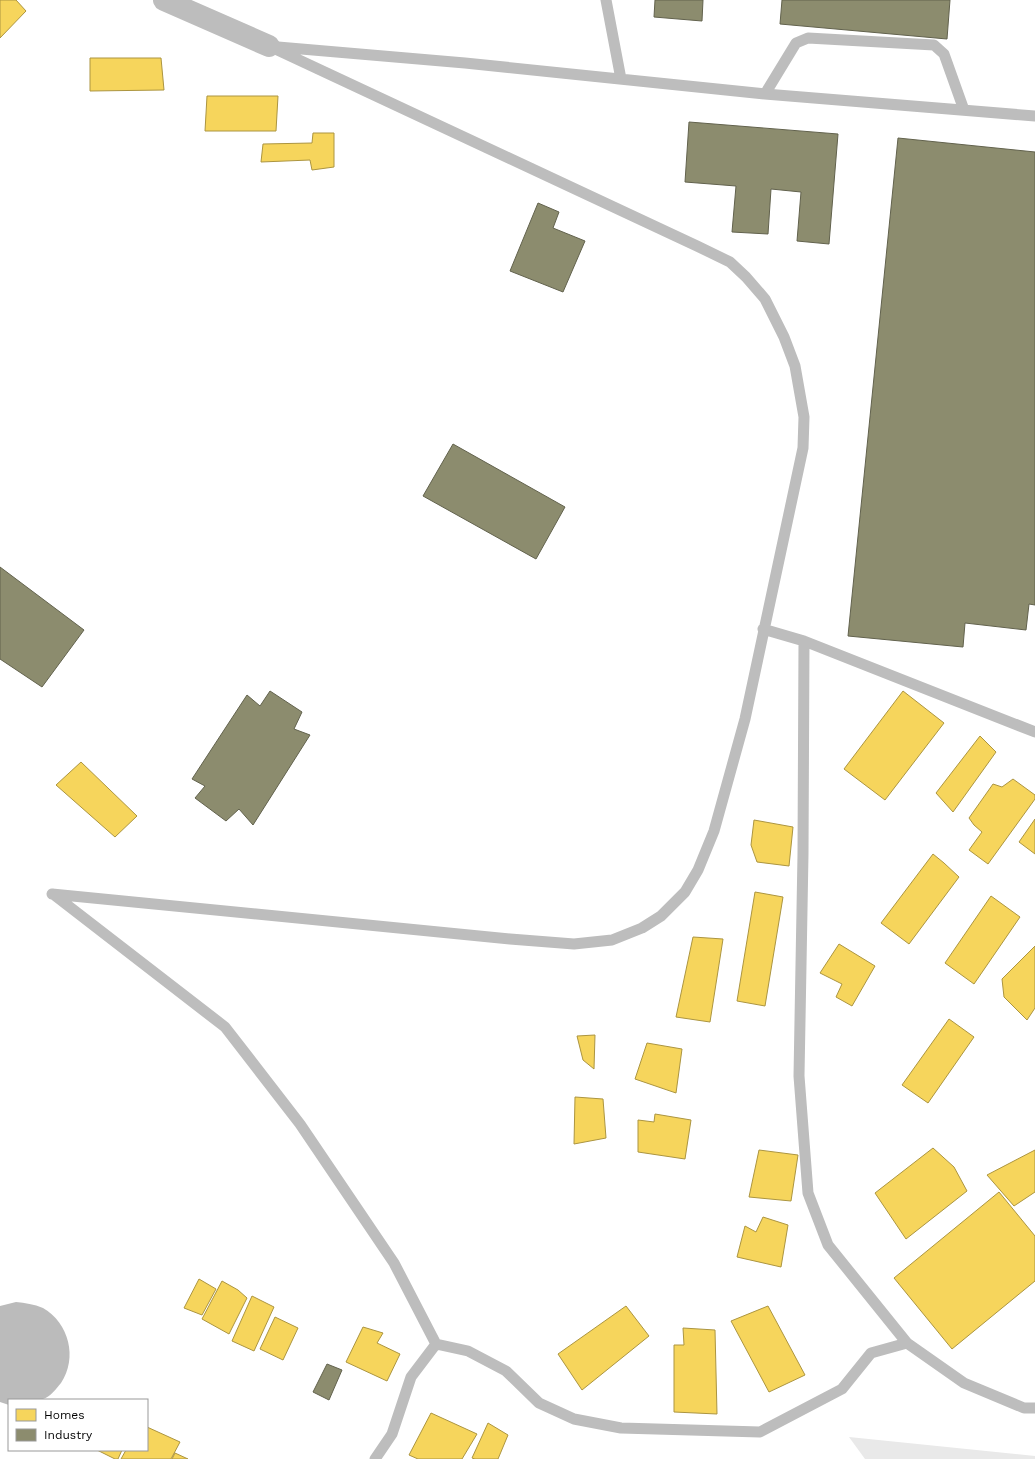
<svg xmlns="http://www.w3.org/2000/svg" width="1035" height="1459" font-family="'Work Sans',sans-serif">
  <style>
    .green { fill: #e9e9e9 }
    .water { fill: #bbb }
    .homes { fill: #f6d55c; stroke: #ac9540 }
    .industry { fill: #8c8c6e; stroke: #62624d }
    .lines { fill: none; stroke-linecap: round; stroke-linejoin: round }
    .service { stroke: #bdbdbd; stroke-width: 11 }
    .minor { stroke: #bdbdbd; stroke-width: 22 }
  </style>
  <rect width="100%" height="100%" fill="#fff"/>
  <path class="green" d="M 849,1437 L 1035,1456 L 1035,1459 L 865,1459 Z"/>
  <path class="water" d="M 16,1302 C 25,1303 34,1304 43,1308 C 69,1323 78,1358 61,1383 C 56,1389 50,1397 43,1399 C 35,1402 18,1400 9,1400 L 9,1405 L 0,1402 L 0,1306 Z"/>
  <path class="homes" d="M 0,0 L 16,0 L 26,11 L 0,38 Z
    M 90,58 L 161,58 L 164,90 L 90,91 Z
    M 207,96 L 278,96 L 276,131 L 205,131 Z
    M 313,133 L 334,133 L 334,167 L 312,170 L 310,160 L 261,162 L 263,144 L 312,143 Z
    M 903,691 L 944,723 L 885,800 L 844,769 Z
    M 980,736 L 996,752 L 953,812 L 936,793 Z
    M 81,762 L 137,816 L 115,837 L 56,785 Z
    M 1013,779 L 1035,795 L 1035,799 L 988,864 L 969,850 L 982,832 L 974,825 L 969,818 L 993,784 L 1002,787 Z
    M 1035,819 L 1035,854 L 1019,842 Z
    M 754,820 L 793,827 L 789,866 L 757,862 L 751,845 Z
    M 933,854 L 944,863 L 959,877 L 909,944 L 881,923 Z
    M 755,892 L 783,897 L 765,1006 L 737,1001 Z
    M 991,896 L 1020,917 L 974,984 L 945,963 Z
    M 693,937 L 723,939 L 710,1022 L 676,1017 Z
    M 839,944 L 875,966 L 852,1006 L 836,997 L 842,984 L 820,973 Z
    M 1035,946 L 1035,1008 L 1027,1020 L 1004,997 L 1002,979 Z
    M 949,1019 L 974,1037 L 928,1103 L 902,1085 Z
    M 595,1035 L 594,1069 L 583,1060 L 577,1036 Z
    M 647,1043 L 682,1049 L 676,1093 L 635,1079 Z
    M 575,1097 L 603,1099 L 606,1138 L 574,1144 Z
    M 655,1114 L 691,1120 L 685,1159 L 638,1152 L 638,1120 L 654,1122 Z
    M 933,1148 L 954,1167 L 967,1191 L 906,1239 L 875,1193 Z
    M 759,1150 L 798,1155 L 791,1201 L 749,1197 Z
    M 1035,1150 L 1035,1192 L 1014,1206 L 987,1175 Z
    M 999,1192 L 1035,1236 L 1035,1281 L 952,1349 L 894,1278 Z
    M 763,1217 L 788,1225 L 781,1267 L 737,1257 L 745,1226 L 756,1232 Z
    M 199,1279 L 216,1289 L 202,1315 L 184,1308 Z
    M 222,1281 L 238,1290 L 247,1298 L 229,1334 L 202,1319 Z
    M 252,1296 L 274,1307 L 254,1351 L 232,1341 Z
    M 626,1306 L 649,1336 L 582,1390 L 558,1354 Z
    M 768,1306 L 805,1375 L 769,1392 L 731,1321 Z
    M 275,1317 L 298,1328 L 283,1360 L 260,1349 Z
    M 363,1327 L 383,1333 L 377,1343 L 400,1354 L 387,1381 L 346,1362 Z
    M 683,1328 L 715,1330 L 717,1414 L 674,1412 L 674,1345 L 684,1345 Z
    M 431,1413 L 477,1434 L 462,1459 L 418,1459 L 409,1455 Z
    M 488,1423 L 508,1435 L 498,1459 L 475,1459 L 472,1458 Z
    M 147,1427 L 180,1442 L 171,1459 L 121,1459 L 126,1450 L 147,1450 Z
    M 97,1450 L 122,1450 L 118,1459 L 115,1459 Z
    M 175,1453 L 188,1459 L 172,1459 Z"/>
  <path class="industry" d="M 655,0 L 703,0 L 702,21 L 654,17 Z
    M 782,0 L 950,0 L 947,39 L 780,24 Z
    M 689,122 L 838,134 L 829,244 L 797,241 L 801,192 L 771,189 L 768,234 L 732,232 L 736,186 L 685,182 Z
    M 898,138 L 1035,152 L 1035,605 L 1029,604 L 1026,630 L 965,623 L 963,647 L 848,636 Z
    M 538,203 L 559,212 L 553,228 L 585,241 L 563,292 L 510,271 Z
    M 453,444 L 565,507 L 536,559 L 423,496 Z
    M 0,567 L 84,630 L 42,687 L 0,659 Z
    M 270,691 L 302,712 L 294,729 L 310,735 L 253,825 L 239,809 L 226,821 L 195,798 L 205,786 L 192,779 L 247,695 L 260,706 Z
    M 327,1364 L 342,1370 L 329,1400 L 313,1392 Z"/>
  <g class="lines">
    <path class="service" d="M 606,0 L 621,79
      M 278,47 L 465,63 L 765,94 L 1035,116
      M 765,94 L 796,43 L 808,38 L 934,45 L 944,54 L 964,110
      M 763,629 L 804,641 L 1035,732
      M 804,641 L 803,854 L 799,1076 L 808,1193 L 828,1245 L 907,1343 L 964,1383 L 1024,1408 L 1035,1408
      M 52,894 L 510,939 L 574,944 L 612,940 L 642,928 L 661,916 L 685,892 L 698,870 L 714,831 L 745,719 L 803,448 L 804,417 L 795,366 L 784,337 L 765,299 L 746,277 L 730,262 L 697,246 L 269,46
      M 53,894 L 225,1027 L 300,1124 L 394,1263 L 436,1344
      M 375,1459 L 392,1434 L 411,1377 L 436,1344 L 468,1351 L 506,1371 L 539,1403 L 574,1419 L 621,1428 L 760,1432 L 842,1389 L 871,1353 L 907,1343"/>
    <path class="minor" d="M 164,0 L 269,46"/>
  </g>
  <rect x="8" y="1399" width="140" height="52" fill="#ffffff" stroke="#999999"/>
  <rect x="16" y="1409" width="20" height="12" fill="#f6d55c" stroke="#999999"/>
  <text x="44" y="1419" font-size="12" fill="#000000">Homes</text>
  <rect x="16" y="1429" width="20" height="12" fill="#8c8c6e" stroke="#999999"/>
  <text x="44" y="1439" font-size="12" fill="#000000">Industry</text>
</svg>
